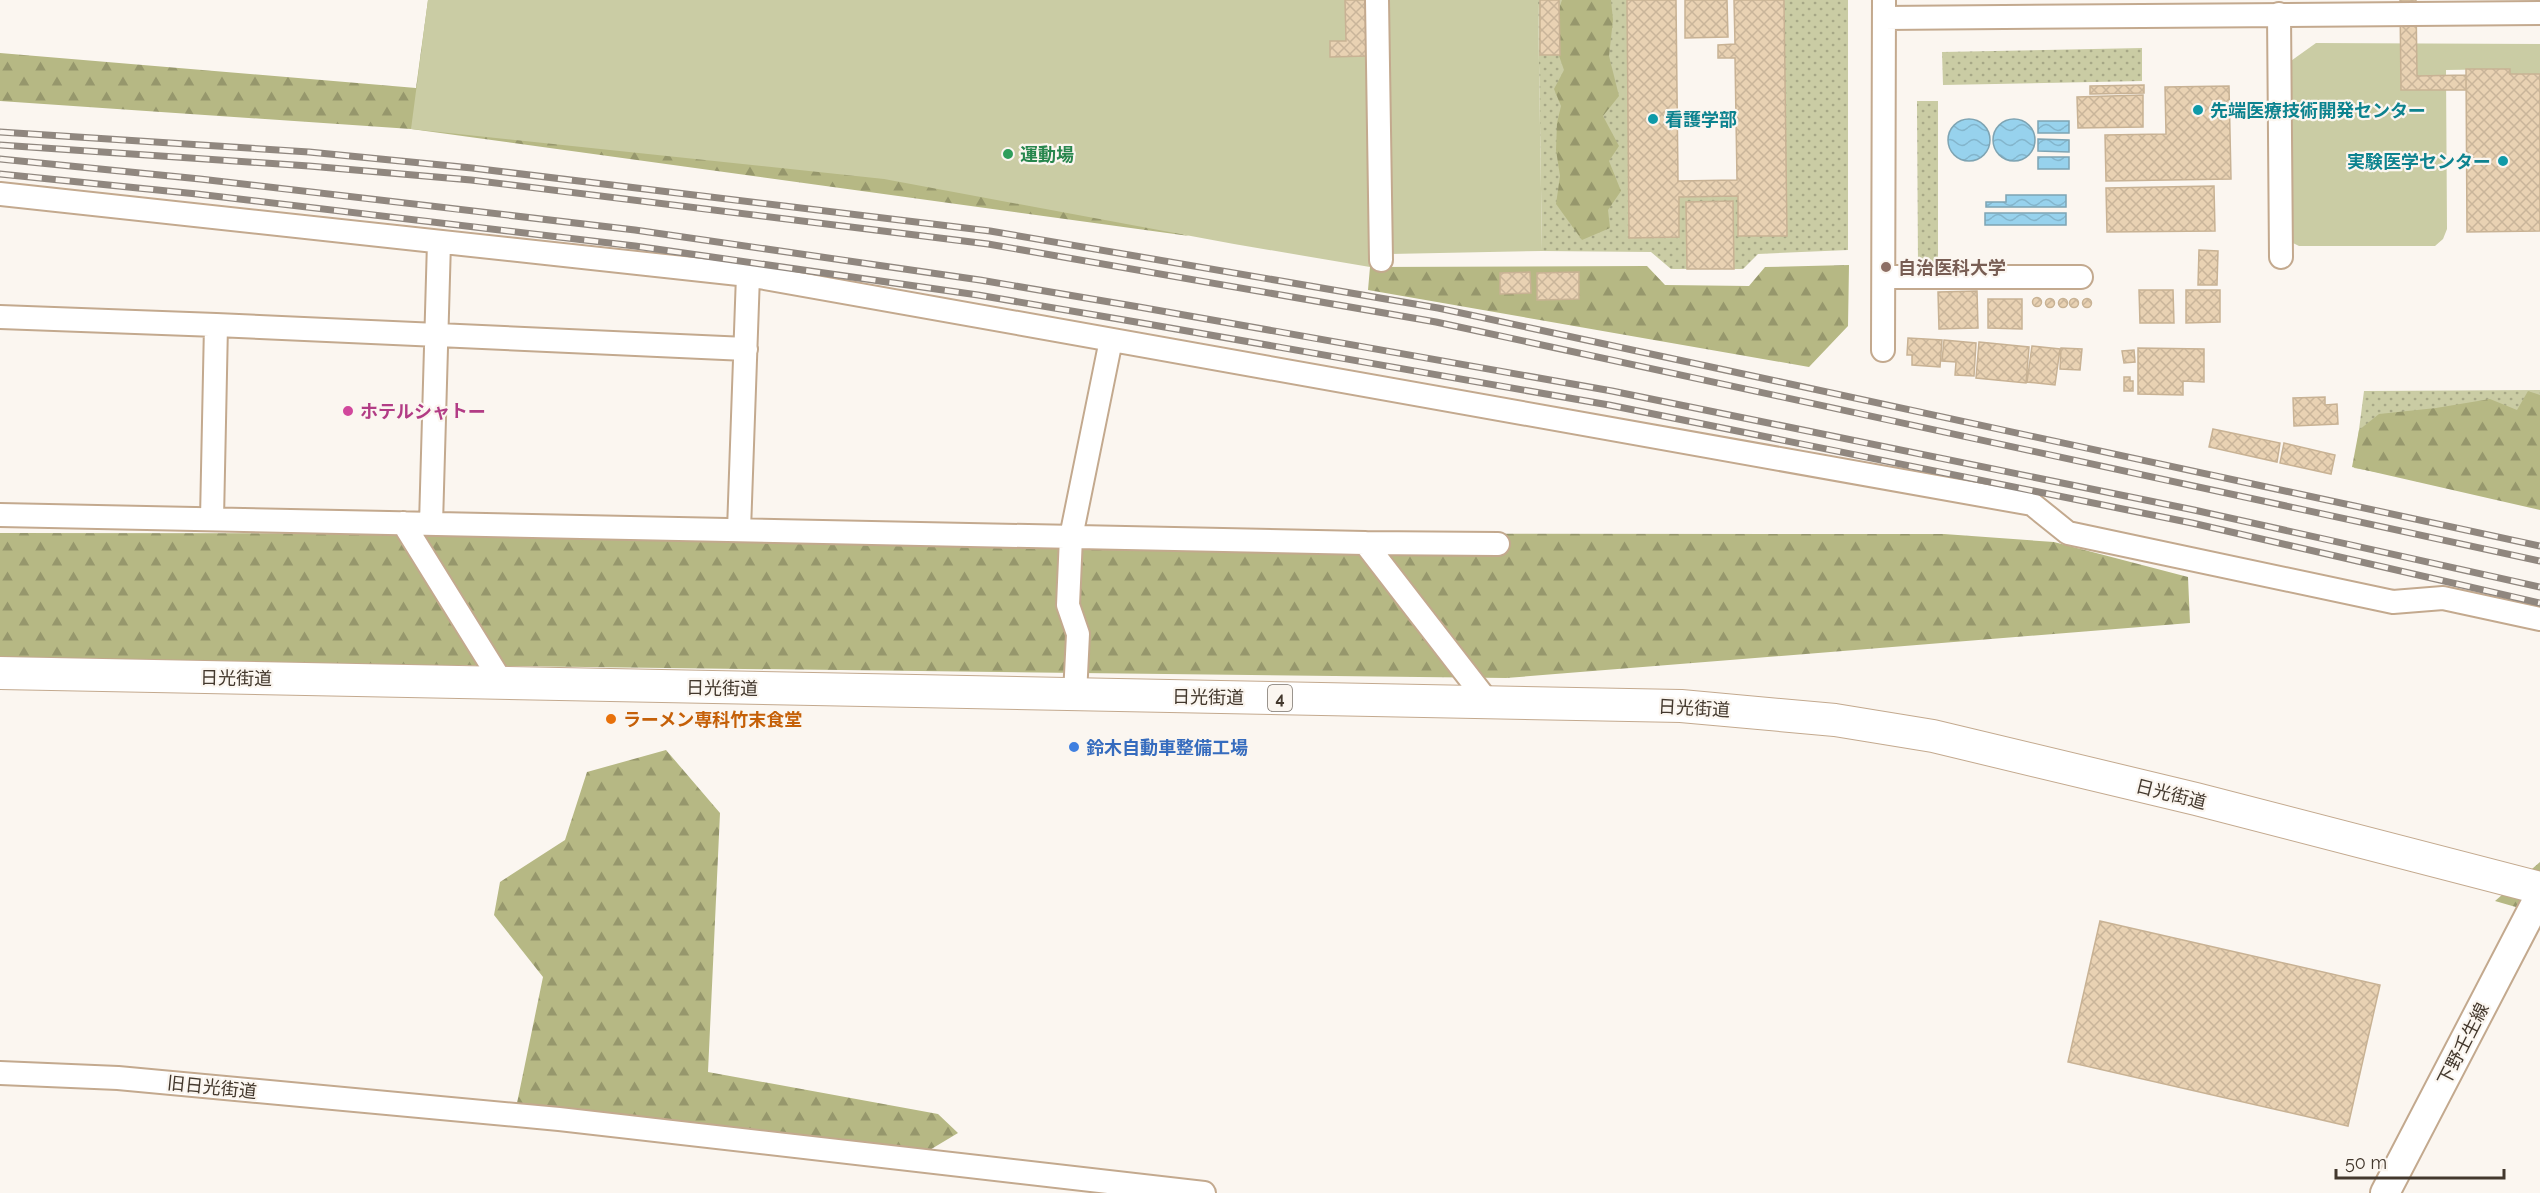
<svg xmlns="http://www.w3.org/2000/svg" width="2540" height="1193" font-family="Raleway,'Noto Sans JP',sans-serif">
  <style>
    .grass { fill: url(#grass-dots) }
    .forest { fill: url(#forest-firs) }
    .garden { fill: #cacca4 }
    .water { fill: url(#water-waves); stroke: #7ea4b3; stroke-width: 1.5 }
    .building { fill: url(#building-cross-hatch); stroke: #c8b294; stroke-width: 1.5 }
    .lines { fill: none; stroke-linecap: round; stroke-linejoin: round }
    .minor-casing { stroke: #c3a98e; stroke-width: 26 }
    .major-casing { stroke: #c3a98e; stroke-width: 32 }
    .highway-casing { stroke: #c3a98e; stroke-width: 34 }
    .minor { stroke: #fff; stroke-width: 22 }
    .major { stroke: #fff; stroke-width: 28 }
    .highway { stroke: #fff; stroke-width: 32 }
    .rail-casing { stroke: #90877f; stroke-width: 7 }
    .rail { stroke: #fbf6f0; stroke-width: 4.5; stroke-dasharray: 14; stroke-linecap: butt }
    .culture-dot { fill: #0f9aa8; stroke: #fbf6f0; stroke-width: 2 }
    .leisure-dot { fill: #2e9e5b; stroke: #fbf6f0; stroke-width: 2 }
    .education-dot { fill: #8d6e63; stroke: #fbf6f0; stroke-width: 2 }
    .hotel-dot { fill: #d1479c; stroke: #fbf6f0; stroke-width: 2 }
    .food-dot { fill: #e8710a; stroke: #fbf6f0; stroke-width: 2 }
    .shop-dot { fill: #3f7fe0; stroke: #fbf6f0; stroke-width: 2 }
    .labels { text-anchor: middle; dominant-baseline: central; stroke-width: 4.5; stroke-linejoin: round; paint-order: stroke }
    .shield { fill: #fbf6f0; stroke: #7a7168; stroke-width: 1.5 }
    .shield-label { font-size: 16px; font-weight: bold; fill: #43382d }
    .culture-label { font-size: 18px; font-weight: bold; fill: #0d838f; stroke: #fbf6f0; text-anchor: start }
    .leisure-label { font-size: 18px; font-weight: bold; fill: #27864d; stroke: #fbf6f0; text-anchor: start }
    .education-label { font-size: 18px; font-weight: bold; fill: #785e54; stroke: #fbf6f0; text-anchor: start }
    .hotel-label { font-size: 18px; font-weight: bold; fill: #b23c85; stroke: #fbf6f0; text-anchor: start }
    .street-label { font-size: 18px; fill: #43382d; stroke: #fbf6f0 }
    .food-label { font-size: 18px; font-weight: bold; fill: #c56008; stroke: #fbf6f0; text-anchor: start }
    .shop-label { font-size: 18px; font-weight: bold; fill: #366cbe; stroke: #fbf6f0; text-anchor: start }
  </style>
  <defs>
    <pattern id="grass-dots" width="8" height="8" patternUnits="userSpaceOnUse" patternTransform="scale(1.5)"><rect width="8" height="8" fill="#cacca4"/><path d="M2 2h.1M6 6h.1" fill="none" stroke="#a6a786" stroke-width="1.8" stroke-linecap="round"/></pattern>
    <pattern id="forest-firs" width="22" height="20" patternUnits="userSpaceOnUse" patternTransform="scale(1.5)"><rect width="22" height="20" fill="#b6b884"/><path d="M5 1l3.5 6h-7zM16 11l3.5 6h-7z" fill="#96976c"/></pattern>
    <pattern id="water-waves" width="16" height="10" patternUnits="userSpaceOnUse" patternTransform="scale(1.5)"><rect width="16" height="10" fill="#97d2ed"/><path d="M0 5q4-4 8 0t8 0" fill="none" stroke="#83b5cc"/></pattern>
    <pattern id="building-cross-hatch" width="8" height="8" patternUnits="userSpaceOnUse" patternTransform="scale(1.5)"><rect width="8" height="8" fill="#e9d2b3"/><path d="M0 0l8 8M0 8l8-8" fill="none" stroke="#c9b59a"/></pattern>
  </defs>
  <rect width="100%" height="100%" fill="#fbf6f0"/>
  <path class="grass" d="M 1538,0 L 1627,0 L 1630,238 L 1679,237 L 1679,197 L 1738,196 L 1738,236 L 1787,236 L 1784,0 L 1848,0 L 1848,250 L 1758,254 L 1743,269 L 1671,269 L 1651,252 L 1542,251 Z
    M 2142,48 L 2142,81 L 1943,85 L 1942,52 Z
    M 1917,101 L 1938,101 L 1938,265 L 1918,265 Z
    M 2540,390 L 2540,502 L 2354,468 L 2364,391 Z"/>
  <path class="forest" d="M 428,0 L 1189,236 L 411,129 L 0,101 L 0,53 L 416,88 Z
    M 1562,0 L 1611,0 L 1613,20 L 1609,56 L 1619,96 L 1603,116 L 1619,146 L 1609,161 L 1621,191 L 1608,210 L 1610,228 L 1582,240 L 1556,204 L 1560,176 L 1556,150 L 1557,123 L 1561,106 L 1554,89 L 1564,70 L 1551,33 Z
    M 1849,265 L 1848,326 L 1809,367 L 1368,290 L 1370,267 L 1647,266 L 1665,285 L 1749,286 L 1765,267 Z
    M 2528,391 L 2540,395 L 2540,510 L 2352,467 L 2359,430 L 2379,414 L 2436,408 L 2490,399 L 2517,410 Z
    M 0,533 L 1944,534 L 2054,542 L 2188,577 L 2190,623 L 1506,678 L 0,660 Z
    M 666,750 L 720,813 L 708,1072 L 938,1114 L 958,1133 L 923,1154 L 597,1118 L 517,1103 L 543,977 L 494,915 L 500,882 L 565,840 L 587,772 Z
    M 2540,862 L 2540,914 L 2495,901 Z"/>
  <path class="garden" d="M 428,0 L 1366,0 L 1370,267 L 1234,244 L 884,179 L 411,129 Z
    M 1386,0 L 1538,0 L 1542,251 L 1390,254 Z
    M 2316,43 L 2540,44 L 2540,74 L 2510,74 L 2509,69 L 2446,70 L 2447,229 L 2443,239 L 2435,246 L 2299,246 L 2293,243 L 2289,231 L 2288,63 Z"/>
  <path class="water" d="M1948 140a21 21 0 1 1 42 0a21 21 0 1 1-42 0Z
    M1993 140a21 21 0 1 1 42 0a21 21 0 1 1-42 0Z
    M 2038,121 L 2069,121 L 2069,133 L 2038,133 Z
    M 2038,139 L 2069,140 L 2069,152 L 2038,151 Z
    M 2038,157 L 2069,157 L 2069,169 L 2038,169 Z
    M 2006,195 L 2066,195 L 2066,207 L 1986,207 L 1986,202 L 2006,202 Z
    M 1985,213 L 2066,213 L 2066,225 L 1985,225 Z"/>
  <path class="building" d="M 1345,0 L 1366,0 L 1367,56 L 1330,57 L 1330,41 L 1346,41 Z
    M 1540,0 L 1559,0 L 1560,55 L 1540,55 Z
    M 1627,0 L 1676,0 L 1678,181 L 1737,180 L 1735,58 L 1718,58 L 1718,45 L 1735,44 L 1734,0 L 1784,0 L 1787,236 L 1738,236 L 1738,196 L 1679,197 L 1679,237 L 1629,238 Z
    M 1685,0 L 1727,0 L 1728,37 L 1685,38 Z
    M 2400,0 L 2416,0 L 2417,76 L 2466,75 L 2466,90 L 2401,90 Z
    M 2466,69 L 2510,69 L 2510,74 L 2540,74 L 2540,231 L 2467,232 Z
    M 2144,85 L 2144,93 L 2090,94 L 2090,86 Z
    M 2229,86 L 2231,179 L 2106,181 L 2105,135 L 2166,134 L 2165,87 Z
    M 2143,95 L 2143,127 L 2078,128 L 2077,97 Z
    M 2214,186 L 2215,231 L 2107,232 L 2106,188 Z
    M 1733,201 L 1734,269 L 1687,269 L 1686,202 Z
    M 2199,250 L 2218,251 L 2217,285 L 2198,285 Z
    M 1530,272 L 1531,293 L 1500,294 L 1500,273 Z
    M 1579,272 L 1579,299 L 1537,300 L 1537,273 Z
    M 2139,290 L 2173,290 L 2174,323 L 2140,323 Z
    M 2186,290 L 2220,290 L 2220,322 L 2186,323 Z
    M 1977,291 L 1978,328 L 1939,329 L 1938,292 Z
    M2032.5 302a4.5 4.5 0 1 1 9 0a4.5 4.5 0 1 1-9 0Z
    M2058.5 303a4.5 4.5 0 1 1 9 0a4.5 4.5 0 1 1-9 0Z
    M2069.5 303a4.5 4.5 0 1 1 9 0a4.5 4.5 0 1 1-9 0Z
    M2082.5 303a4.5 4.5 0 1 1 9 0a4.5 4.5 0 1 1-9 0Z
    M2045.5 303a4.5 4.5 0 1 1 9 0a4.5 4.5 0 1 1-9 0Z
    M 1988,299 L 2022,299 L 2022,329 L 1988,328 Z
    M 1908,338 L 1942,340 L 1940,367 L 1912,365 L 1912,355 L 1907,355 Z
    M 1944,340 L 1976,343 L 1974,376 L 1955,375 L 1956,362 L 1942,361 Z
    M 1979,342 L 2029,347 L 2026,383 L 1976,378 Z
    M 2032,346 L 2060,349 L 2055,385 L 2027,382 Z
    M 2061,348 L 2082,349 L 2080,370 L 2060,369 Z
    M 2138,348 L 2204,349 L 2204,382 L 2183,381 L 2183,395 L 2138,394 Z
    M 2134,350 L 2135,362 L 2124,363 L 2122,351 Z
    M 2124,377 L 2130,377 L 2130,381 L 2133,381 L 2133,391 L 2124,391 Z
    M 2325,397 L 2325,405 L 2337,404 L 2338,424 L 2294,426 L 2293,398 Z
    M 2213,429 L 2280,443 L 2277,462 L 2209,447 Z
    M 2284,443 L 2335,455 L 2331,474 L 2280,463 Z
    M 2100,921 L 2380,985 L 2348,1126 L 2068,1062 Z"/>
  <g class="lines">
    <g class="minor-casing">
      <path id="minor" d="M 1377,0 L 1381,260
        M 2279,14 L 2281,257
        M 1884,18 L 2540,13
        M 0,194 L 748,275 L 2032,504 L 2068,533 L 2393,602 L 2443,598 L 2540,619
        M 1884,277 L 2081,277
        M 0,317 L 216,325
        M 1883,350 L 1884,0
        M 0,515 L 1365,543 L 1488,702
        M 212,519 L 216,325 L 746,349
        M 403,523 L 503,684
        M 431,524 L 439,242
        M 739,530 L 748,275
        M 1365,543 L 1498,544
        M 1075,695 L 1078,634 L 1068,605 L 1071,537 L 1111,340
        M 0,1073 L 118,1078 L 559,1119 L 1204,1193"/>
    </g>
    <g class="major-casing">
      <path id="major" d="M 2385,1193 L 2540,895"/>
    </g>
    <g class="highway-casing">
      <path id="highway" d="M 0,673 L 1681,706 L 1835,720 L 1933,736 L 2196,799 L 2540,888"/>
    </g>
    <use href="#minor" class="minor"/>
    <use href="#major" class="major"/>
    <use href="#highway" class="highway"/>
    <g class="rail-casing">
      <path id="rail" d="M 0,132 L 309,152 L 472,168 L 990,231 L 1438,308 L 2540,546
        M 0,145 L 309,166 L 471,180 L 988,244 L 1436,322 L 2540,561
        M 0,159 L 200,179 L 635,230 L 980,280 L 1139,307 L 1612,391 L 2194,510 L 2540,587
        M 0,174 L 197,194 L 635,246 L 978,295 L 1136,322 L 1609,405 L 2192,523 L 2540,603"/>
    </g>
    <use href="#rail" class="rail"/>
  </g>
  <g class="culture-dot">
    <circle cx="2198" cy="110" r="6"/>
    <circle cx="1653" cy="119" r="6"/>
    <circle cx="2503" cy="161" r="6"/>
  </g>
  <circle class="leisure-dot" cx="1008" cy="154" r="6"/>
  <circle class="education-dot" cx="1886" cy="267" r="6"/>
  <circle class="hotel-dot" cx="348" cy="411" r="6"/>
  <circle class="food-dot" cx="611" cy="719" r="6"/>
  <circle class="shop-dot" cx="1074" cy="747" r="6"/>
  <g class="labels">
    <rect class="shield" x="1268" y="685" width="24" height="26" rx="4.5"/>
    <g class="shield-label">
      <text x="1280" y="698">4</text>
    </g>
    <g class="culture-label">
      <text x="2210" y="110">先端医療技術開発センター</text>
      <text x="1665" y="119">看護学部</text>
      <text x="2491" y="161" text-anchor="end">実験医学センター</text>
    </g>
    <g class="leisure-label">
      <text x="1020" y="154">運動場</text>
    </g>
    <g class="education-label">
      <text x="1898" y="267">自治医科大学</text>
    </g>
    <g class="hotel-label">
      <text x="360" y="411">ホテルシャトー</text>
    </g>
    <g class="street-label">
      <text transform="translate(236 678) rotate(1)">日光街道</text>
      <text transform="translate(722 688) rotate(1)">日光街道</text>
      <text transform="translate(1208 697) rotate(1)">日光街道</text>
      <text transform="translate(1694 708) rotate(3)">日光街道</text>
      <text transform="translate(2171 794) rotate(14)">日光街道</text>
      <text transform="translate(2463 1044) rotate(-63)">下野壬生線</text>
      <text transform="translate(212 1087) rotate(6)">旧日光街道</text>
    </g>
    <g class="food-label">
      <text x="623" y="719">ラーメン専科竹末食堂</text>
    </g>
    <g class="shop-label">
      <text x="1086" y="747">鈴木自動車整備工場</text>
    </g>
  </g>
  <path d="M2336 1169v9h168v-9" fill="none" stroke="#43382d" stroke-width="3"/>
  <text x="2345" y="1169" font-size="18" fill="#43382d" stroke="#fbf6f0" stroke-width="4.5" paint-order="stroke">50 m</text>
</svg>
